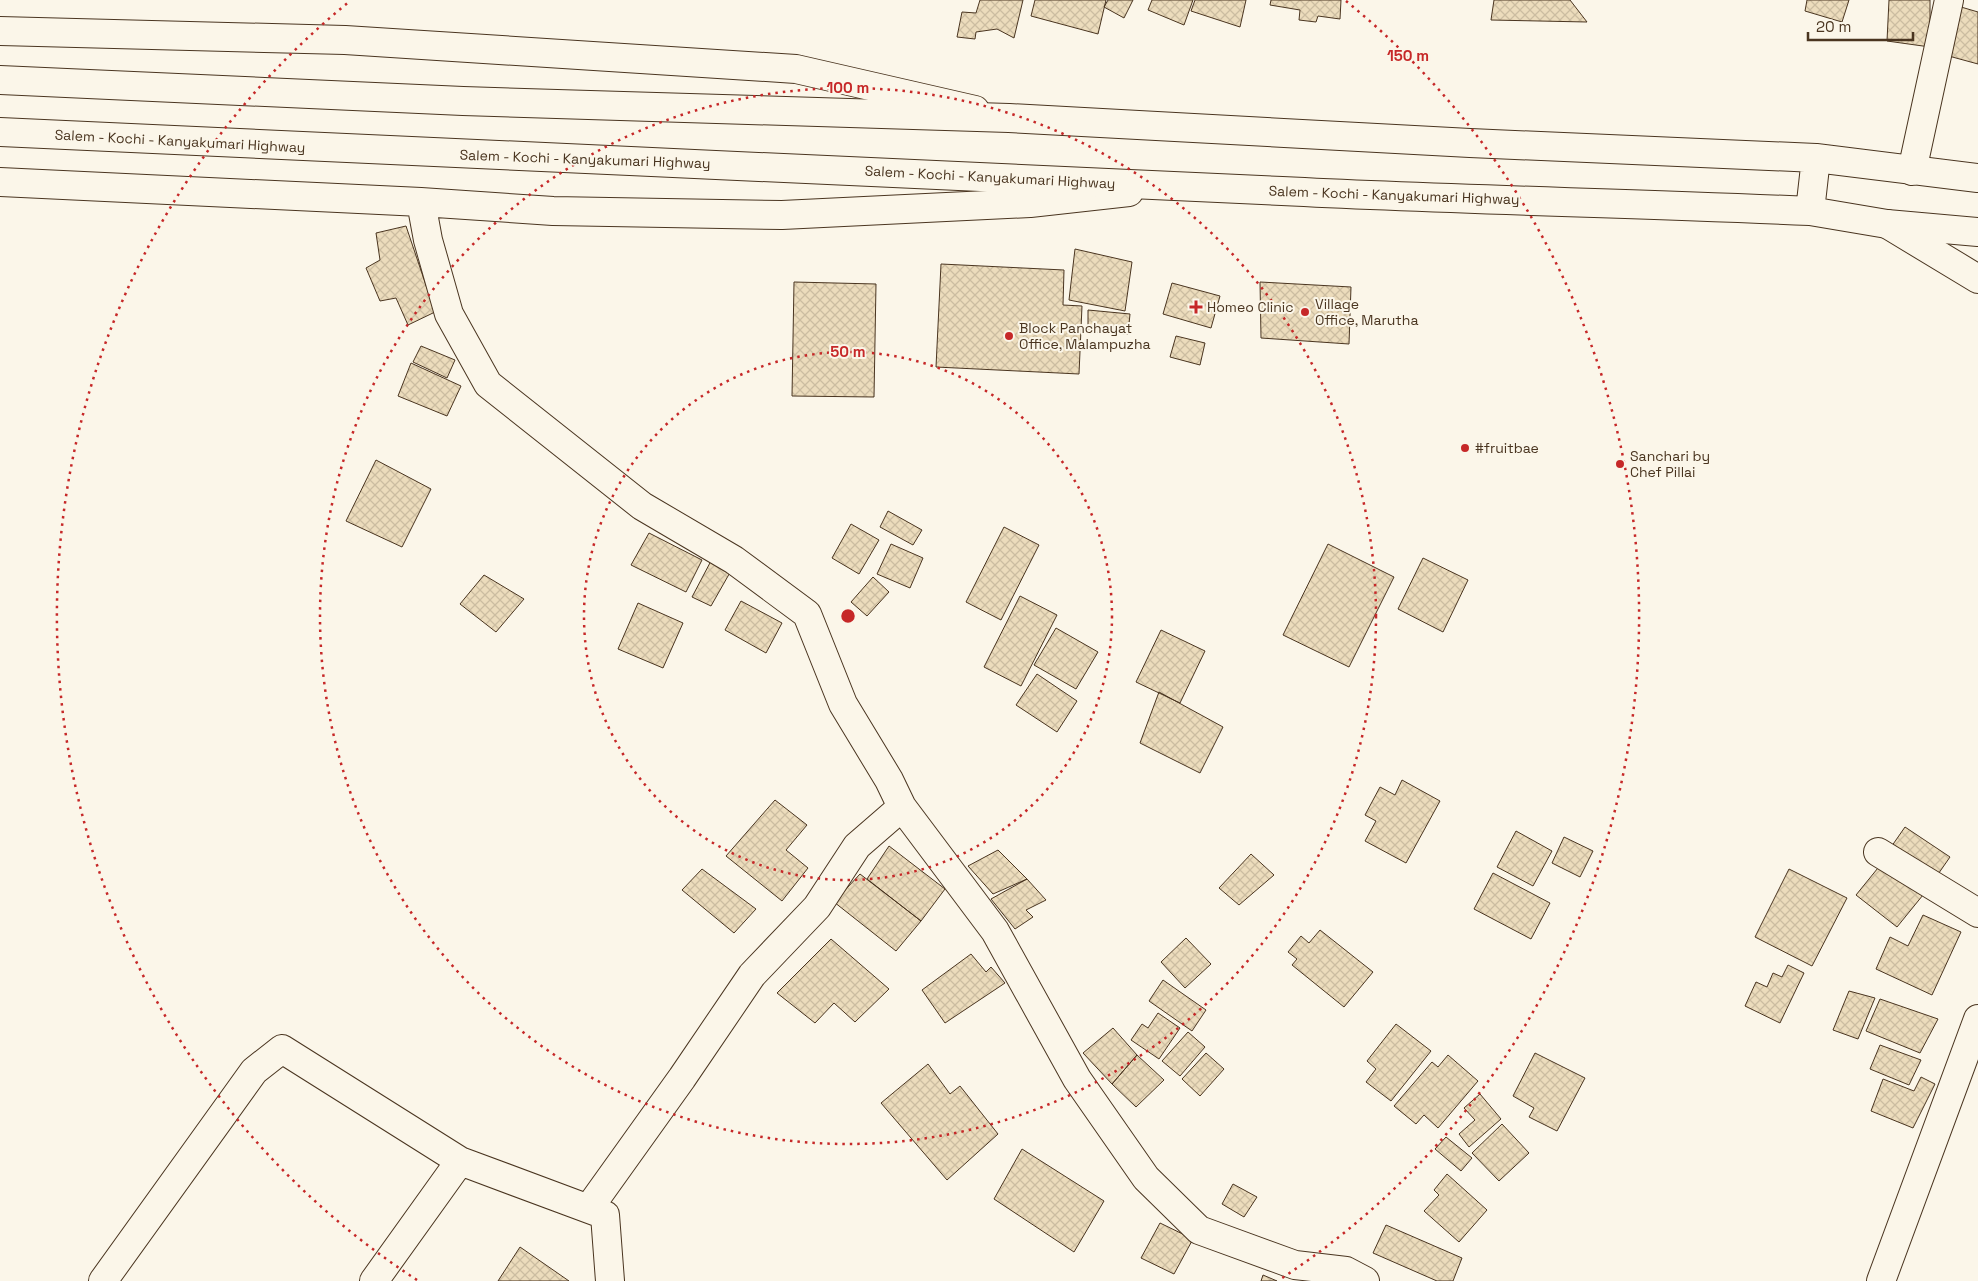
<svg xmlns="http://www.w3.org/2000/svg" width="1978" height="1281" font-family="'Space Grotesk',sans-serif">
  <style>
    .building { fill: url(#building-cross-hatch); stroke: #4a3520 }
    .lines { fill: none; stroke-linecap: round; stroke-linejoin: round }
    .minor-casing { stroke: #4a3520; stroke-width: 30 }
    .highway-casing { stroke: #4a3520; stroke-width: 30 }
    .minor { stroke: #fbf6e9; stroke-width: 28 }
    .highway { stroke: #fbf6e9; stroke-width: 28 }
    .ring { fill: none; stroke: #c62828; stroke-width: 2.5; stroke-dasharray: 2.5 5 }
    .poi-dot { fill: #c62828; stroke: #fbf6e9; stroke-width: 2 }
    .labels { text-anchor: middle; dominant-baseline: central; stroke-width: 4; stroke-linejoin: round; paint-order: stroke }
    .street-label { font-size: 14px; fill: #4a3520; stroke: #fbf6e9 }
    .poi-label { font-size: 14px; fill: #4a3520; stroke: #fbf6e9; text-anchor: start }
    .centre { fill: #c62828; stroke: #fbf6e9; stroke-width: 2.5 }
    .ring-label { font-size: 15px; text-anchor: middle; font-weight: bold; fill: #c62828; stroke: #fbf6e9; stroke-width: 4; stroke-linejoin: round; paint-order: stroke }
  </style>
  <defs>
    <pattern id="building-cross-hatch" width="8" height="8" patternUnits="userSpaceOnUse" patternTransform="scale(1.25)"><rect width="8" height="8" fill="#ecdcbc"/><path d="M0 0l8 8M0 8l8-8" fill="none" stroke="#ccbda1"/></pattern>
  </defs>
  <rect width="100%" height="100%" fill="#fbf6e9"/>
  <path class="building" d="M 980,0 L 1023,0 L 1014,38 L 997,29 L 976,32 L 975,39 L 957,37 L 962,12 L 976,13 Z
    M 1035,0 L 1106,0 L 1098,34 L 1031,16 Z
    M 1108,0 L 1133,0 L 1124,18 L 1104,7 Z
    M 1152,0 L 1193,0 L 1184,25 L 1148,10 Z
    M 1195,0 L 1246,0 L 1240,27 L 1191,11 Z
    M 1271,0 L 1341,0 L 1340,19 L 1318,16 L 1316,22 L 1299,20 L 1300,10 L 1270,5 Z
    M 1494,0 L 1570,0 L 1587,22 L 1491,20 Z
    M 1807,0 L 1849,0 L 1842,22 L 1805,11 Z
    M 1889,0 L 1930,0 L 1930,47 L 1887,41 Z
    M 1961,7 L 1978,12 L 1978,64 L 1945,55 Z
    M 406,226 L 435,312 L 408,325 L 396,298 L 380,301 L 366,268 L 380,260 L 376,233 Z
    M 1075,249 L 1132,262 L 1125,311 L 1069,300 Z
    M 941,264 L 1064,270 L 1063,305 L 1082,306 L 1079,374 L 936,367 Z
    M 794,282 L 876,284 L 874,397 L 792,396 Z
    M 1260,282 L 1351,287 L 1349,344 L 1261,338 Z
    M 1172,283 L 1220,296 L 1211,328 L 1163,314 Z
    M 1088,310 L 1130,314 L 1128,334 L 1088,332 Z
    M 1176,336 L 1205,343 L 1200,365 L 1170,357 Z
    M 421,346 L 455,360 L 447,378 L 413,362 Z
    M 411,363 L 461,386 L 447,416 L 398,396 Z
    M 376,460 L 431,489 L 402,547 L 346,521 Z
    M 888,511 L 922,530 L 913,545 L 880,527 Z
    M 851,524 L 879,540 L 859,574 L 832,558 Z
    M 1004,527 L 1039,545 L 1001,620 L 966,602 Z
    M 649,533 L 702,560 L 686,592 L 631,565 Z
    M 891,544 L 923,558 L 910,588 L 877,574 Z
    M 1328,544 L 1394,577 L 1349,667 L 1283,635 Z
    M 1423,558 L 1468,580 L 1443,632 L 1398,609 Z
    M 712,559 L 732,569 L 711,606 L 692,597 Z
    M 484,575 L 524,599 L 496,632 L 460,604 Z
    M 873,577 L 889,592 L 867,616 L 851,602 Z
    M 1020,596 L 1057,615 L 1021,686 L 984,667 Z
    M 741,601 L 782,623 L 766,653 L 725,630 Z
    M 638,603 L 683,623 L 663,668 L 618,649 Z
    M 1056,628 L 1098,652 L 1076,689 L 1034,665 Z
    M 1161,630 L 1205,651 L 1180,703 L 1136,682 Z
    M 1037,674 L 1077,701 L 1057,732 L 1016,705 Z
    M 1159,692 L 1223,727 L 1200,773 L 1140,743 Z
    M 1402,780 L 1440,801 L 1406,863 L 1365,841 L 1376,821 L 1365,815 L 1380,787 L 1395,795 Z
    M 775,800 L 807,825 L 786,850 L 808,868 L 782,901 L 726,856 Z
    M 1905,827 L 1950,857 L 1934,880 L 1889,850 Z
    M 1516,831 L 1552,851 L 1533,886 L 1497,867 Z
    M 1564,837 L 1593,851 L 1580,877 L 1552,863 Z
    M 889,846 L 945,889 L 921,921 L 867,879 Z
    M 998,850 L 1027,879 L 993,894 L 968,866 Z
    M 1251,854 L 1274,875 L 1239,905 L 1219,888 Z
    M 1882,863 L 1923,895 L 1897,927 L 1856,895 Z
    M 702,869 L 756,909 L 734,933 L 682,890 Z
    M 1789,869 L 1847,898 L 1812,966 L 1755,937 Z
    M 1493,873 L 1550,903 L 1531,939 L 1474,909 Z
    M 860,874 L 921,921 L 896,951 L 834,902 Z
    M 1027,879 L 1046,900 L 1026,910 L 1033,917 L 1015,929 L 991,899 Z
    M 1923,915 L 1961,932 L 1932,995 L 1876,969 L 1890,937 L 1908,946 Z
    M 1320,930 L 1373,972 L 1344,1007 L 1292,965 L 1297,959 L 1288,952 L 1301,936 L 1309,943 Z
    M 1186,938 L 1211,964 L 1185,988 L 1161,962 Z
    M 831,939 L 889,989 L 855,1022 L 834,1003 L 815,1023 L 777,993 Z
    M 971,954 L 986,972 L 991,967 L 1005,983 L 945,1023 L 922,990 Z
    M 1788,965 L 1804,973 L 1780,1023 L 1745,1006 L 1756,982 L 1767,987 L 1773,973 L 1782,977 Z
    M 1163,980 L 1206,1010 L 1192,1031 L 1149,1001 Z
    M 1849,991 L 1875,998 L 1858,1039 L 1833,1030 Z
    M 1880,999 L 1938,1019 L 1920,1053 L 1866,1031 Z
    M 1158,1013 L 1180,1028 L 1159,1059 L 1131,1040 L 1142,1024 L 1148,1028 Z
    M 1396,1024 L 1431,1051 L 1391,1101 L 1366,1082 L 1376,1069 L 1367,1061 Z
    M 1113,1028 L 1137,1055 L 1112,1084 L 1083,1053 Z
    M 1188,1032 L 1205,1047 L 1180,1076 L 1162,1061 Z
    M 1880,1045 L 1921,1060 L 1909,1085 L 1870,1069 Z
    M 1206,1053 L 1224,1069 L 1200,1096 L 1182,1079 Z
    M 1535,1053 L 1585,1078 L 1557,1131 L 1529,1117 L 1534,1108 L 1513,1096 Z
    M 1137,1055 L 1164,1080 L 1136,1107 L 1112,1084 Z
    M 1448,1055 L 1478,1081 L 1438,1128 L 1424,1115 L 1416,1124 L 1394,1106 L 1432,1062 L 1438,1067 Z
    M 928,1064 L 950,1094 L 960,1086 L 998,1134 L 947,1180 L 881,1103 Z
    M 1921,1077 L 1935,1084 L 1913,1128 L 1871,1111 L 1883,1079 L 1914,1091 Z
    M 1480,1094 L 1501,1119 L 1469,1147 L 1459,1134 L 1475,1120 L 1464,1108 Z
    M 1502,1124 L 1529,1153 L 1499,1181 L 1472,1153 Z
    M 1446,1137 L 1472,1158 L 1461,1171 L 1435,1149 Z
    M 1022,1149 L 1104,1201 L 1074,1252 L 994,1199 Z
    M 1447,1174 L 1487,1210 L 1459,1242 L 1424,1211 L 1439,1195 L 1434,1190 Z
    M 1233,1184 L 1257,1197 L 1244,1217 L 1222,1204 Z
    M 1160,1223 L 1193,1239 L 1174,1274 L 1141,1258 Z
    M 1386,1225 L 1462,1258 L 1453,1281 L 1437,1281 L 1373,1253 Z
    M 520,1247 L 569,1281 L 498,1281 Z
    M 1263,1275 L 1277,1281 L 1261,1281 Z"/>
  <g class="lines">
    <g class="minor-casing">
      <path id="minor" d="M 0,31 L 345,40 L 796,69 L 975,110
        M 1912,171 L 1949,0
        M 0,182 L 421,202 L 553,211 L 782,215 L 1030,203 L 1129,192
        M 421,202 L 428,240 L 449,314 L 488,384 L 642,506 L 734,560 L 807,614 L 843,704 L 889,780 L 902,807 L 857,846 L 817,907 L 752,975 L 682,1078 L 589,1208
        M 1887,224 L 1978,279
        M 902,807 L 995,931 L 1077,1079 L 1146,1178 L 1199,1230 L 1295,1265 L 1346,1271 L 1365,1281
        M 1878,852 L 1978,913
        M 103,1281 L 254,1071 L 282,1049 L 460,1161 L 605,1215 L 610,1281
        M 374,1281 L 460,1161
        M 1881,1281 L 1978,1019"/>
    </g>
    <g class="highway-casing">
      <path id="highway" d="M 0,80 L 463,101 L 1009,118 L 1470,143 L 1816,158 L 1978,178
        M 0,132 C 427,151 855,172 1282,191 C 1458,200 1634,203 1810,211 L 1887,224 L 1978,232
        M 1810,211 L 1816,158"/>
    </g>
    <use href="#minor" class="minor"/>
    <use href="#highway" class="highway"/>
  </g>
  <g class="ring">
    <circle cx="848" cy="616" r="264"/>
    <circle cx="848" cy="616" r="528"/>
    <path d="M417 1280A792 792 0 0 1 350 1M1346 1A792 792 0 0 1 1279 1280"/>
  </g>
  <g class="poi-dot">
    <path d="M1193.5 299.5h5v5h5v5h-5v5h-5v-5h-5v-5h5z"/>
    <circle cx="1305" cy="312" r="5"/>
    <circle cx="1009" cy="336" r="5"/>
    <circle cx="1465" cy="448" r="5"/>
    <circle cx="1620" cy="464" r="5"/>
  </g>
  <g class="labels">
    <g class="street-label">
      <text transform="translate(180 141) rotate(3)">Salem - Kochi - Kanyakumari Highway</text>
      <text transform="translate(585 159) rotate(2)">Salem - Kochi - Kanyakumari Highway</text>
      <text transform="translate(990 177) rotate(3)">Salem - Kochi - Kanyakumari Highway</text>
      <text transform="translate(1394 195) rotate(2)">Salem - Kochi - Kanyakumari Highway</text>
    </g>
    <g class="poi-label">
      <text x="1315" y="304">Village<tspan x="1315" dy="16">Office, Marutha</tspan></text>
      <text x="1207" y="307">Homeo Clinic</text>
      <text x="1019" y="328">Block Panchayat<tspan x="1019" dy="16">Office, Malampuzha</tspan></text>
      <text x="1475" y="448">#fruitbae</text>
      <text x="1630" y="456">Sanchari by<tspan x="1630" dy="16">Chef Pillai</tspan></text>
    </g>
  </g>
  <circle cx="848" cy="616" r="8" class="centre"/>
  <g class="ring-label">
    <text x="1408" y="61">150 m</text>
    <text x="848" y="93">100 m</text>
    <text x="848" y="357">50 m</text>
  </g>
  <path d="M1808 32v8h105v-8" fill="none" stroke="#4a3520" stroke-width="2.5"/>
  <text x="1816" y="32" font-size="15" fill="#4a3520" stroke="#fbf6e9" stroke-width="4" paint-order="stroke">20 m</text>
</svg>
